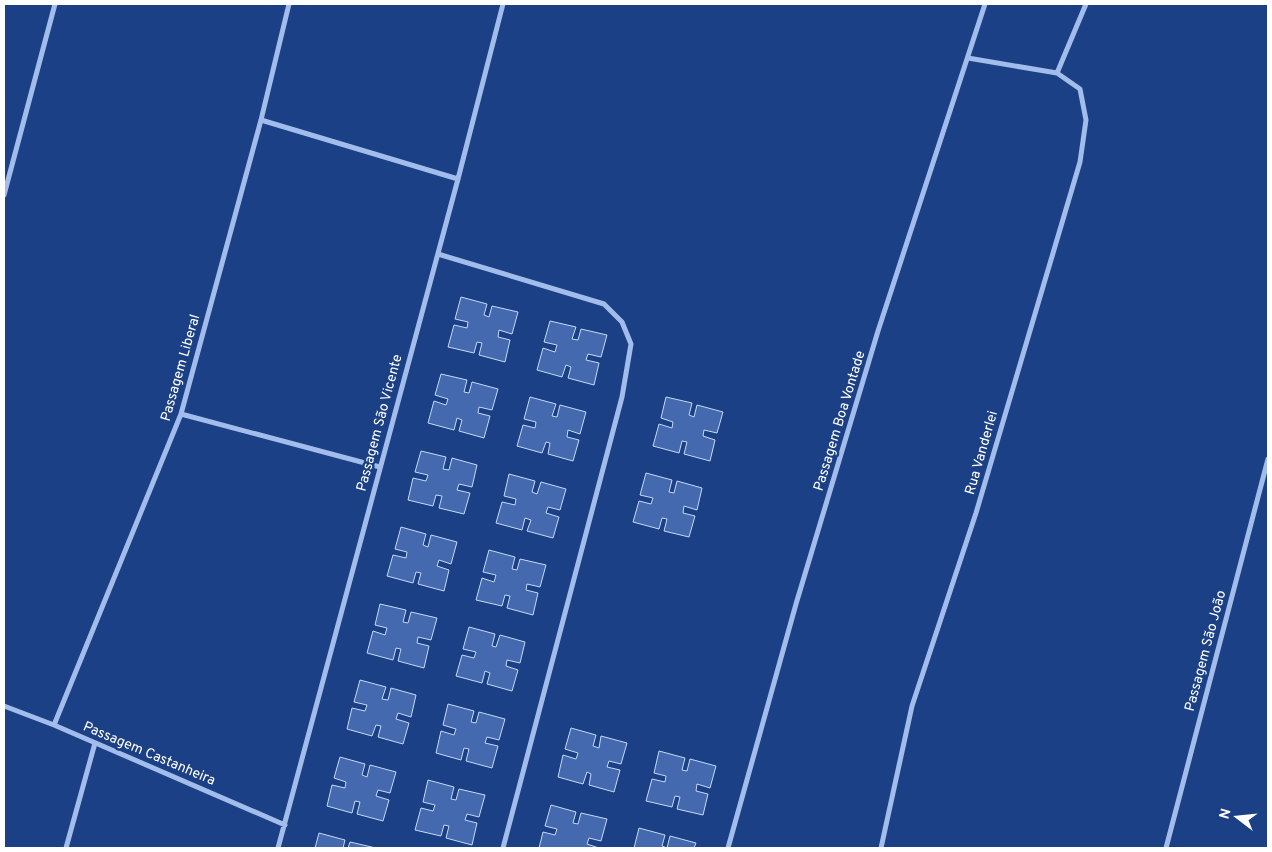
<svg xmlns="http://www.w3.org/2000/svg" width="1272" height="852" font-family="Overpass,sans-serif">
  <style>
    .building { fill: #4469ae; stroke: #c6d9f8 }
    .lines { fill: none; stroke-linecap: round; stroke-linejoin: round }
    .minor { stroke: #a2bceb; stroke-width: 5 }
    .labels { text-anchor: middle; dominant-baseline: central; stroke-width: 5; stroke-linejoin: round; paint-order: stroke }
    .street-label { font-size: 14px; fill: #fff; stroke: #1b4085 }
  </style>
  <rect width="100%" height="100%" fill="#1b4085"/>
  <path class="building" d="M 461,297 L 487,304 L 484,315 L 489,317 L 492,306 L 518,312 L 512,334 L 499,330 L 498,337 L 510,340 L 505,362 L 479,355 L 482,343 L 477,342 L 474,353 L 448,347 L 454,325 L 467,328 L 468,322 L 455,319 Z
    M 550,321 L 576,327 L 572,339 L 578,340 L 581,329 L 607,335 L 601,357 L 588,354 L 586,360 L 599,363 L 594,385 L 568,378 L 571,367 L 566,365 L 562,377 L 537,370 L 543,348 L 555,352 L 557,345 L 544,342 Z
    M 441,374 L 467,380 L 464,392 L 469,393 L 472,382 L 498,389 L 492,410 L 479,407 L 478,413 L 490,416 L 484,438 L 459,431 L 462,420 L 457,418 L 454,430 L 428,423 L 434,401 L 446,405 L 448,399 L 435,395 Z
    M 530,397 L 556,404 L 552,416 L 557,417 L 560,405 L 586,412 L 580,434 L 568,430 L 567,437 L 579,440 L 573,461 L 548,454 L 550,443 L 546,442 L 542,453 L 517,446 L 523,425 L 535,428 L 536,422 L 524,419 Z
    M 666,397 L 692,403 L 689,415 L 694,417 L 697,405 L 723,412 L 717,433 L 704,430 L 703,436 L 715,440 L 710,461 L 684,454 L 687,442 L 682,441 L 679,453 L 653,446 L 659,424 L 672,428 L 673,422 L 661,418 Z
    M 421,451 L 446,457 L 443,469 L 449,470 L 452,458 L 477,465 L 472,487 L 459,484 L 457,490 L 470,493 L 464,514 L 439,508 L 442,496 L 436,495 L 433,506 L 408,500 L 413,478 L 426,481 L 428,475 L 415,472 Z
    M 646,473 L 672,480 L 669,492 L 674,493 L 677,481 L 702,488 L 697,510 L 684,506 L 683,513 L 695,516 L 689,537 L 664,531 L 667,519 L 662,518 L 659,529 L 633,522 L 639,501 L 651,504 L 653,498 L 640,495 Z
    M 509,474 L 535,481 L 532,492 L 537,494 L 541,482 L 566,489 L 560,510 L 548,507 L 546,513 L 559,517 L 553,538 L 527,531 L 531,520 L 525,518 L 522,530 L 496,523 L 502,502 L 515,505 L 516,499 L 504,496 Z
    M 401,527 L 426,534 L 423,545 L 428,547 L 431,535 L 457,542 L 451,564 L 439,560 L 437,566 L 449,570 L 444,591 L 418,584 L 421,573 L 416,572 L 413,583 L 387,576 L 393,555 L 406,558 L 407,552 L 395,549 Z
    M 489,550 L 515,557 L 512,569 L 517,570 L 520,559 L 546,565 L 540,587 L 527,584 L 526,590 L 538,593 L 533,615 L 507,608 L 510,596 L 505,595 L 502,606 L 476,600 L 482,578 L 494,582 L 496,575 L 483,572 Z
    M 380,604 L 406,610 L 403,622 L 408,623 L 411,612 L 437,618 L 431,640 L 418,637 L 417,643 L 429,646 L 424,668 L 398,661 L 401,649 L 396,648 L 393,660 L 367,653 L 373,631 L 385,635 L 387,628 L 375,625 Z
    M 469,627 L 495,634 L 492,646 L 496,647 L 500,635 L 525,642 L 520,663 L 507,660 L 506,666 L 518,670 L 512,691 L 487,684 L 490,673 L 485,671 L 482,683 L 456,676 L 462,655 L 474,658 L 476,652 L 463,649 Z
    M 360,680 L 386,687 L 382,699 L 388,700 L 391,688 L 416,695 L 411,717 L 398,713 L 396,719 L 409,723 L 403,744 L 378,737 L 381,726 L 376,725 L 372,736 L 347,729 L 352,708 L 365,711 L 367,705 L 354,702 Z
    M 448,704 L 474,711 L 471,722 L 476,723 L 479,712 L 505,719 L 499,740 L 487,737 L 485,743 L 498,746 L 492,768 L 466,761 L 469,749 L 464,748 L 461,760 L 436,753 L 441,731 L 454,735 L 456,729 L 443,725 Z
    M 571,728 L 596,735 L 593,746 L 599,748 L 601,736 L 627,743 L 621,764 L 609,761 L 607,767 L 620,770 L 614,792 L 589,785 L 591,774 L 587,772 L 583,784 L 558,777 L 563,755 L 576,759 L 578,753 L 565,749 Z
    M 659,751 L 685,758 L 682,770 L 687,771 L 690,759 L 716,766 L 710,788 L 697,784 L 696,791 L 708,794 L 703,815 L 677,809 L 680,797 L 675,796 L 672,807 L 646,801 L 652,779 L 665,782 L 666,776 L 654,773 Z
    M 340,757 L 365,764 L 362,775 L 367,777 L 370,765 L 396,772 L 390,793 L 378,790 L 376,796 L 389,800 L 383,821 L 357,814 L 360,802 L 355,801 L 352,813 L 327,806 L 332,785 L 345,788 L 346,782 L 334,778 Z
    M 428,780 L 454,787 L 451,799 L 456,800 L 459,789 L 485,795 L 479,817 L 467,814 L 465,820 L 477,823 L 472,845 L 446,838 L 449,826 L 444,825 L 441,836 L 415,830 L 421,808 L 433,811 L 435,805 L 423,802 Z
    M 551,805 L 576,812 L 573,823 L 578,824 L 581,813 L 607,819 L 601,841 L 589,838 L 587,844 L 599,848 L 539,848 L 543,832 L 555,835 L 557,829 L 545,826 Z
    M 639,828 L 665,835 L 662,846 L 667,848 L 670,836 L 696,843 L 694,848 L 634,848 Z
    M 319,833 L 345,840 L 343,848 L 315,848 Z
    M 350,842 L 376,848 L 348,848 Z"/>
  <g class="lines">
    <path class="minor" d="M 1057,73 L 1086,4
      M 261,120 L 458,179
      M 4,195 L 55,4
      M 438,254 L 604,304 L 622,322 L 631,344 L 622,397 L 503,848
      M 181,414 L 380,467
      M 4,706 L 54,725 L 285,825
      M 54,725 L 181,414 L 261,120 L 289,4
      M 66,848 L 95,743
      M 278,848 L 458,179 L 503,4
      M 728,848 L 796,604 L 878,331 L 985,4
      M 881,848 L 912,706 L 976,513 L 1080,162 L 1086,120 L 1080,89 L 1057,73 L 968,58
      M 1166,848 L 1268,459"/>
  </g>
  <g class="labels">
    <g class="street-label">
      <text transform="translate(181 368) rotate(-74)">Passagem Liberal</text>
      <text transform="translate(840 421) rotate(-73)">Passagem Boa Vontade</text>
      <text transform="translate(380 423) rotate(-75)">Passagem São Vicente</text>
      <text transform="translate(982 453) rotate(-74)">Rua Vanderlei</text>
      <text transform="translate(1206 651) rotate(-75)">Passagem São João</text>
      <text transform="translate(149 754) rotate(23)">Passagem Castanheira</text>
    </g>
  </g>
  <rect width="1272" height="852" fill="none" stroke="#ffffff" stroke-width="10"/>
  <g transform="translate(1237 817) rotate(286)" stroke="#1b4085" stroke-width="4" paint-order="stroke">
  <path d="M0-4L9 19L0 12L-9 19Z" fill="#ffffff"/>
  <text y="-8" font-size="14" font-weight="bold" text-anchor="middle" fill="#ffffff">N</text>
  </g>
</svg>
